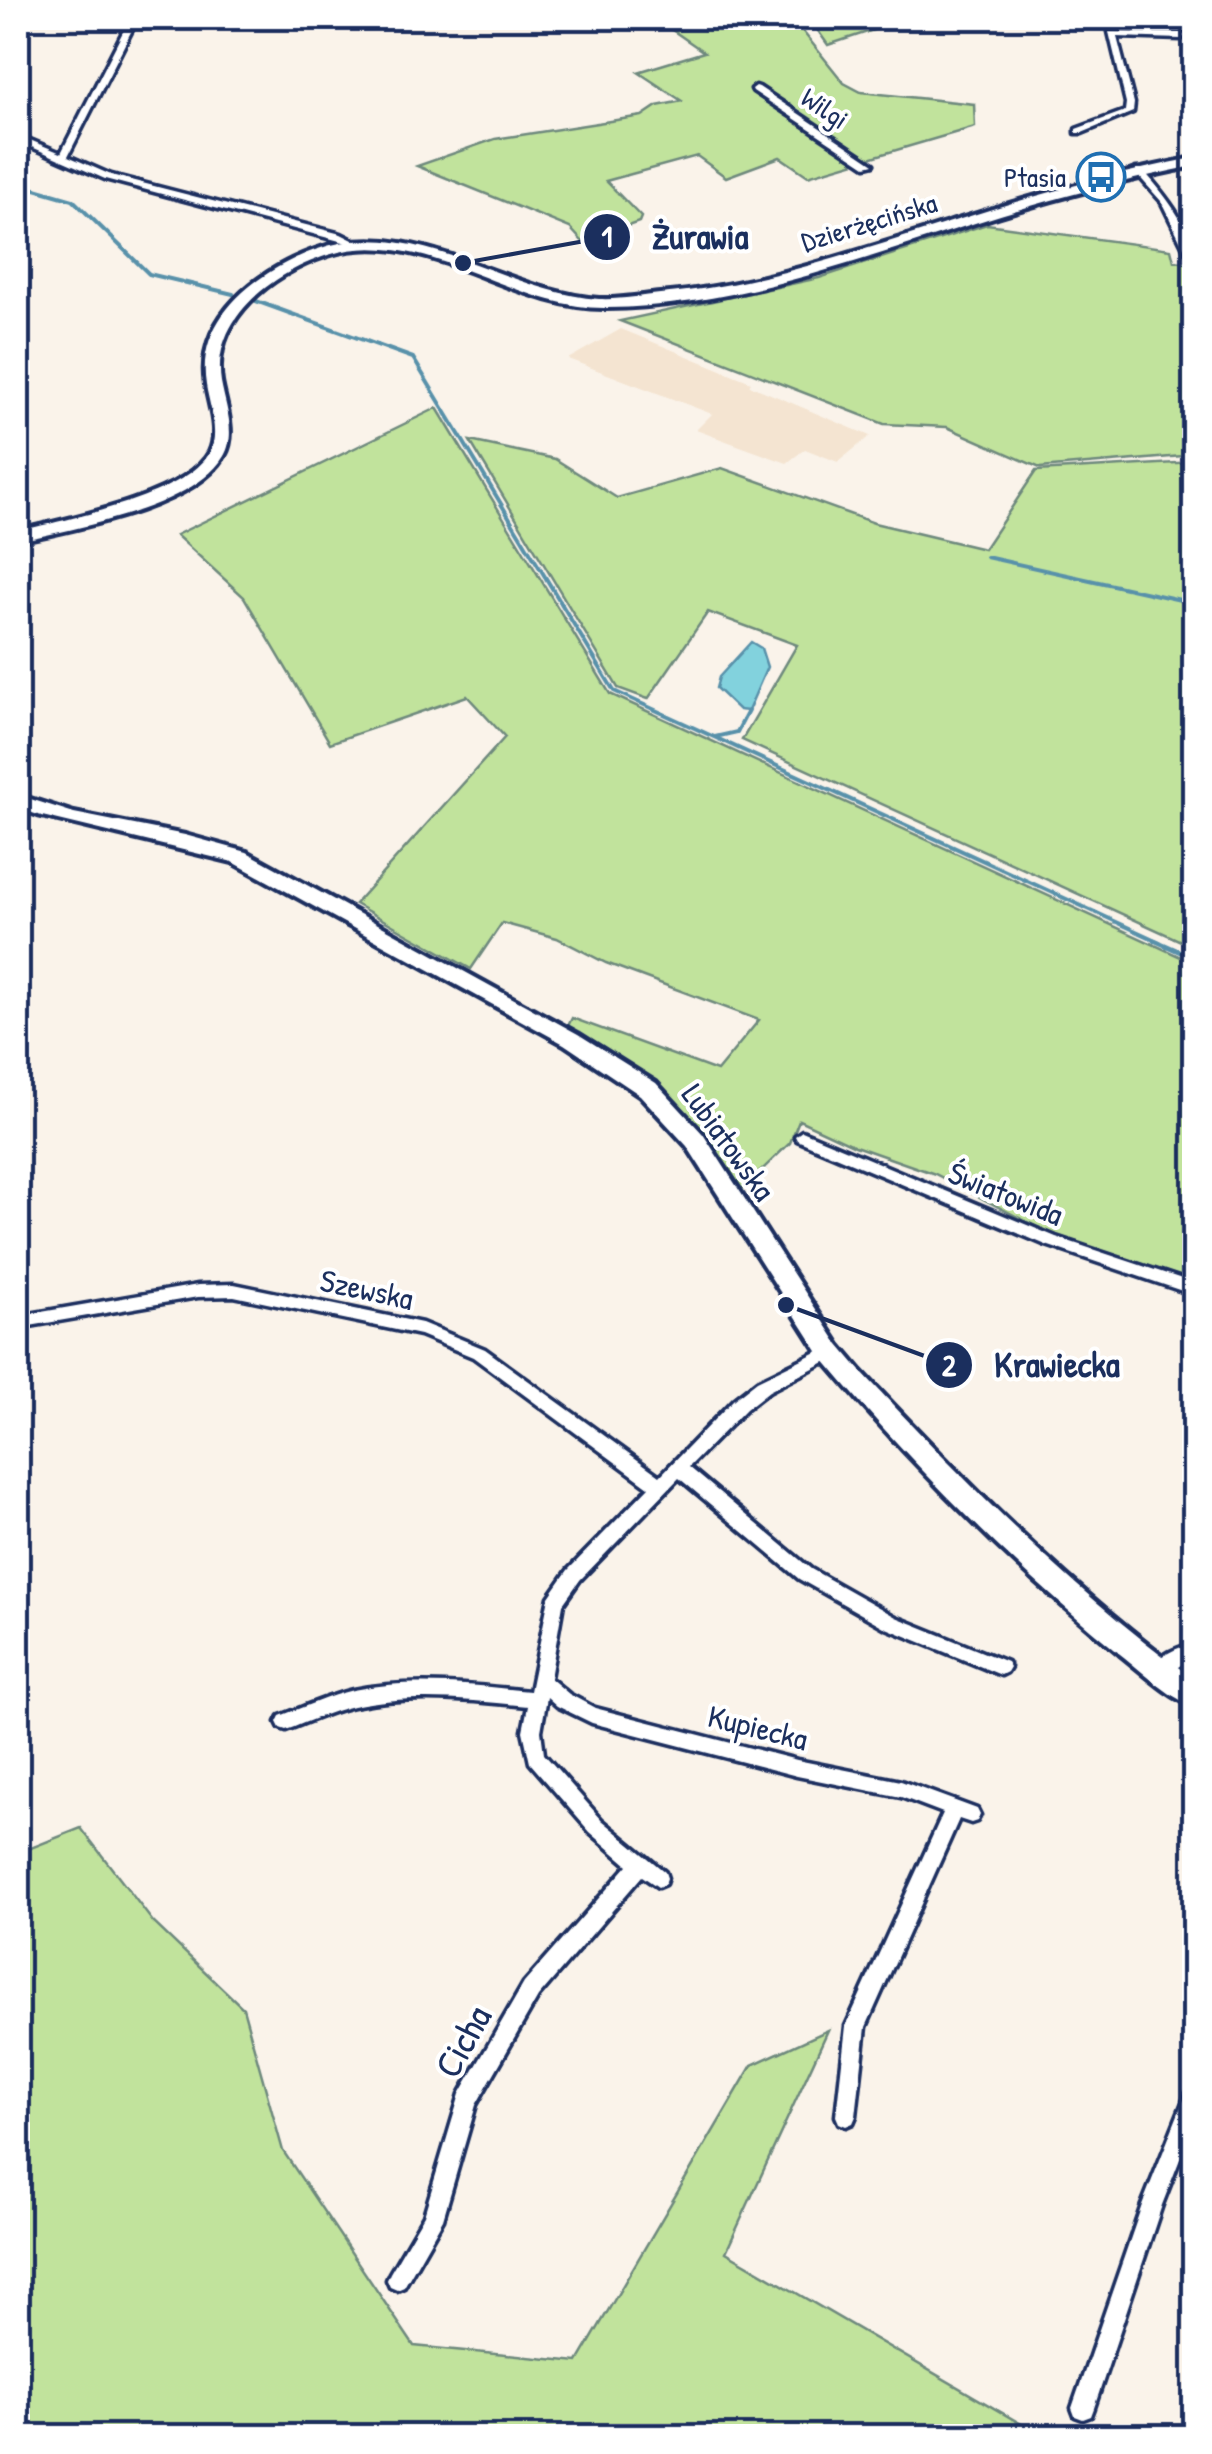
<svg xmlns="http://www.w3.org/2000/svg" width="1212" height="2454" font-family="'Patrick Hand',sans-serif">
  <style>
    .built { fill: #f4e4d1 }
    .green { fill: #c1e39c; stroke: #6e897d; stroke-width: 2.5 }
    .water { fill: #82d2dd; stroke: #5991aa; stroke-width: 2.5 }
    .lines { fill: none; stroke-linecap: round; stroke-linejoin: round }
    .stream-far1 { stroke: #5991aa; stroke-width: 4 }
    .stream { stroke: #5991aa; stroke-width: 5 }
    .street-casing { stroke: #1b2f5e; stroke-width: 7 }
    .secondary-casing { stroke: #1b2f5e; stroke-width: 8 }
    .street { fill: #fff; fill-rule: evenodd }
    .secondary { fill: #fff; fill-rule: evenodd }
    .labels { text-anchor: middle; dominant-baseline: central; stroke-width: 8; stroke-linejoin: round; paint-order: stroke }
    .far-street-label { font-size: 28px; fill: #1b2f5e; stroke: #fff }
    .far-poi-label { font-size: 28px; fill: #1b2f5e; stroke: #fff; text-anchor: end }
    .street-label { font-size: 32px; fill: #1b2f5e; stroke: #fff }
    .near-street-label { font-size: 38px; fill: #1b2f5e; stroke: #fff }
    .leader { fill: none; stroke: #1b2f5e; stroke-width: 4 }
    .callout-dot { fill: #1b2f5e; stroke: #fff; stroke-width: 4 }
    .mark-label { font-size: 30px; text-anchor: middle; font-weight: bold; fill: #fff }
    .callout-label { font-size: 35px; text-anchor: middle; font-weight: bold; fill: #1b2f5e; stroke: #fff; stroke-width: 8; stroke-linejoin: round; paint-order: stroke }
  </style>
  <rect width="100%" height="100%" fill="#faf3ea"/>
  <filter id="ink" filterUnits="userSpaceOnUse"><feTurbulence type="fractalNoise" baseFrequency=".01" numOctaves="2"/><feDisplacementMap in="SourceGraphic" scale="20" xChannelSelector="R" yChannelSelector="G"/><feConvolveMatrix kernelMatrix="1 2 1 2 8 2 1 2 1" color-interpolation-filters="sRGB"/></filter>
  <g filter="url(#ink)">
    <path class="built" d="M 621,329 L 751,382 L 749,385 L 870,436 L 838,462 L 805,449 L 787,463 L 696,430 L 712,414 L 568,359 Z"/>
    <path class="green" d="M 660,18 L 792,18 L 844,83 L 861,92 L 974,104 L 975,127 L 808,176 L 780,157 L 726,177 L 697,156 L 606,181 L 641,217 L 639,222 L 583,242 L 570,228 L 417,166 L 495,139 L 642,116 L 657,106 L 682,101 L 638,72 L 704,52 L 665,25 Z
      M 809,18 L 910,18 L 828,45 Z
      M 987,224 L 1171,249 L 1174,261 L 1190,263 L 1194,285 L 1194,455 L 1040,468 L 947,427 L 884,424 L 620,321 L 819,278 Z
      M 437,408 L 610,694 L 1194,963 L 1194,1281 L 1062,1240 L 935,1174 L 855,1146 L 799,1120 L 790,1143 L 742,1189 C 688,1108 650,1076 567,1028 L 572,1018 L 717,1071 L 759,1020 L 606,963 L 557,938 L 502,923 L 471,969 L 355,904 L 505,737 L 467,696 L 330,743 L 244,597 L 176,535 Z
      M 470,441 L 555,459 L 617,498 L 722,468 L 874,523 L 984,549 L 1036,471 L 1194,462 L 1194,947 L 742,740 L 797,645 L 708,612 L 648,699 L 618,688 Z
      M 81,1828 L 153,1922 L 243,2008 L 283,2151 L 414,2346 L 578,2362 L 752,2065 L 828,2030 L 726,2252 L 1042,2436 L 18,2436 L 18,1853 Z"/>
    <path class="water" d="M 751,642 L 761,648 L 767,667 L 748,711 L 739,710 L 716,688 L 719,677 Z"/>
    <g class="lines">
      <path class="stream-far1" d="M 18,184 L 73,200 L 149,274 L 233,294
        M 256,301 L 413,358 L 614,691 L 1160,942
        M 986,557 L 1194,603
        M 715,737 L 737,732 L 748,711"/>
      <path class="stream" d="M 1154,940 L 1194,958"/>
      <g class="street-casing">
        <path id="street" d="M 130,18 L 138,18 L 68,156 L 111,175 L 341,234 L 355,241 L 355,245 L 105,179 L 18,141 L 18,135 L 61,153 Z
          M 1109,32 L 1181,33 L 1185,36 L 1181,39 L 1117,37 L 1134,103 L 1133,112 L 1082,133 L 1076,133 L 1076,129 L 1125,111 L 1126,103 Z
          M 756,86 L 759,87 L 874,164 L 866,166 L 753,91 L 752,89 Z
          M 1136,169 L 1142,169 C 1161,190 1194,230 1194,259 L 1188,256 L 1161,201 L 1136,173 Z
          M 802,1131 L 1056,1237 L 1194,1283 L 1194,1295 L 1046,1245 L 797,1140 L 795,1136 Z
          M 234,1284 L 422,1323 L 485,1349 L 660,1476 L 734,1399 L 757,1381 L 825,1348 L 837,1348 L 839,1352 L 837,1356 L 769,1391 L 746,1409 L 689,1467 L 811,1569 L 896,1617 L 1007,1662 L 1010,1667 L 1007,1672 L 1001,1675 L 884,1627 L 799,1579 L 679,1478 L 580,1580 L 563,1604 L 550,1678 L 569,1694 L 595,1708 L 797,1760 L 901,1781 L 977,1809 L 980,1815 L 977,1821 L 971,1823 L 959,1819 L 866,2027 L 856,2116 L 853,2123 L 846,2126 L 839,2123 L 836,2116 L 846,2026 L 943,1813 L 901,1797 L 797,1776 L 592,1723 L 557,1706 L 547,1697 L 541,1731 L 544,1754 L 602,1820 L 665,1872 L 667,1878 L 665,1884 L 658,1887 L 642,1876 L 538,1997 L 476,2105 L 443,2219 L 404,2287 L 397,2290 L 390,2287 L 387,2280 L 390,2273 L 424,2215 L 460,2094 L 524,1983 L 628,1865 L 590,1832 L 530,1763 L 523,1731 L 528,1706 C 470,1700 411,1694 353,1706 C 330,1711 308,1722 286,1730 L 280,1728 L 277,1722 L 280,1716 C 304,1707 328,1696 353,1690 C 411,1678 472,1685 530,1691 L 549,1597 L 568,1570 L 649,1487 L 473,1357 L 420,1335 L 234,1296 L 198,1297 L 18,1328 L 18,1316 L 198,1285 Z
          M 1194,1643 L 1194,1658 C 1181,1663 1172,1673 1159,1678 L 1153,1675 L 1150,1670 C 1160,1654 1177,1648 1194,1643 Z
          M 1194,2089 L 1194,2123 L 1162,2205 L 1094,2408 L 1091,2416 L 1083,2419 L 1075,2416 L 1072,2408 L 1142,2205 L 1187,2092 Z"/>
      </g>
      <g class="secondary-casing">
        <path id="secondary" d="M 1194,158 L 1194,166 C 1120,181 1047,200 975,223 C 857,261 732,307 607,308 C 512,310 423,224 328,255 C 273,273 211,318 221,382 C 225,405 237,434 224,456 C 193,508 73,529 18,541 L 18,531 C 64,520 187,496 210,452 C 220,432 209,405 206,385 C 195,317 258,271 315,250 C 413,213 503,292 599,299 C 619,300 640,296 660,294 C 765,285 867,248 967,217 C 1042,193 1117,173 1194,158 Z
          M 18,795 L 74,813 L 185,835 L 247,852 L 578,1034 L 656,1083 L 703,1134 L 839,1345 L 861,1371 C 965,1482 1071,1590 1194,1679 L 1194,1706 C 1168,1697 1142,1671 1120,1654 C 1012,1566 912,1465 823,1359 L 687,1146 L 640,1095 L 564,1044 L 233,862 L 38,815 L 18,808 Z"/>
      </g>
      <use href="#street" class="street"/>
      <use href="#secondary" class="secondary"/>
    </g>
  </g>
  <defs>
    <g id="bus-ring" transform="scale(2.5)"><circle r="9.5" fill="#fff" stroke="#1f6fb2" stroke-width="1.5"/><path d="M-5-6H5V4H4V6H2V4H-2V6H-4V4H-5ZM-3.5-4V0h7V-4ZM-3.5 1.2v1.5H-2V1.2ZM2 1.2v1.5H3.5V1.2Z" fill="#1f6fb2"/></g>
  </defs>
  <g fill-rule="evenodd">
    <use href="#bus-ring" x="1101" y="177"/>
  </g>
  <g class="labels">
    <g class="far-street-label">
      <text transform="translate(825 108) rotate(34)">Wilgi</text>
      <text transform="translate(869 222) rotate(-17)">Dzierżęcińska</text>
    </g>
    <g class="far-poi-label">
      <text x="1066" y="177">Ptasia</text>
    </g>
    <g class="street-label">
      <text transform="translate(729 1142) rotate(54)">Lubiatowska</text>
      <text transform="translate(1006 1193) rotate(22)">Światowida</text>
      <text transform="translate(367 1289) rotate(12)">Szewska</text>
      <text transform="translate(758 1727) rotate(14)">Kupiecka</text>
    </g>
    <g class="near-street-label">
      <text transform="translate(462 2041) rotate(-61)">Cicha</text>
    </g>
  </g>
  <path class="leader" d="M463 263L607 237M786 1305L949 1365"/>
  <g class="callout-dot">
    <circle cx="463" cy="263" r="10"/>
    <circle cx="786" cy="1305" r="10"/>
    <circle cx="607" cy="237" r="25"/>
    <circle cx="949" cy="1365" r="25"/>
  </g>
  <g class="mark-label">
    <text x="607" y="247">1</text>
    <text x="949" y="1376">2</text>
  </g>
  <g class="callout-label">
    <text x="700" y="249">Żurawia</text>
    <text x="1057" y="1377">Krawiecka</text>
  </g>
  <rect width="1212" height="2454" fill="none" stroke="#fff" stroke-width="60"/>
  <rect x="30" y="30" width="1152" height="2394" fill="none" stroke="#1b2f5e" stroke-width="4" filter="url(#ink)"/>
</svg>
